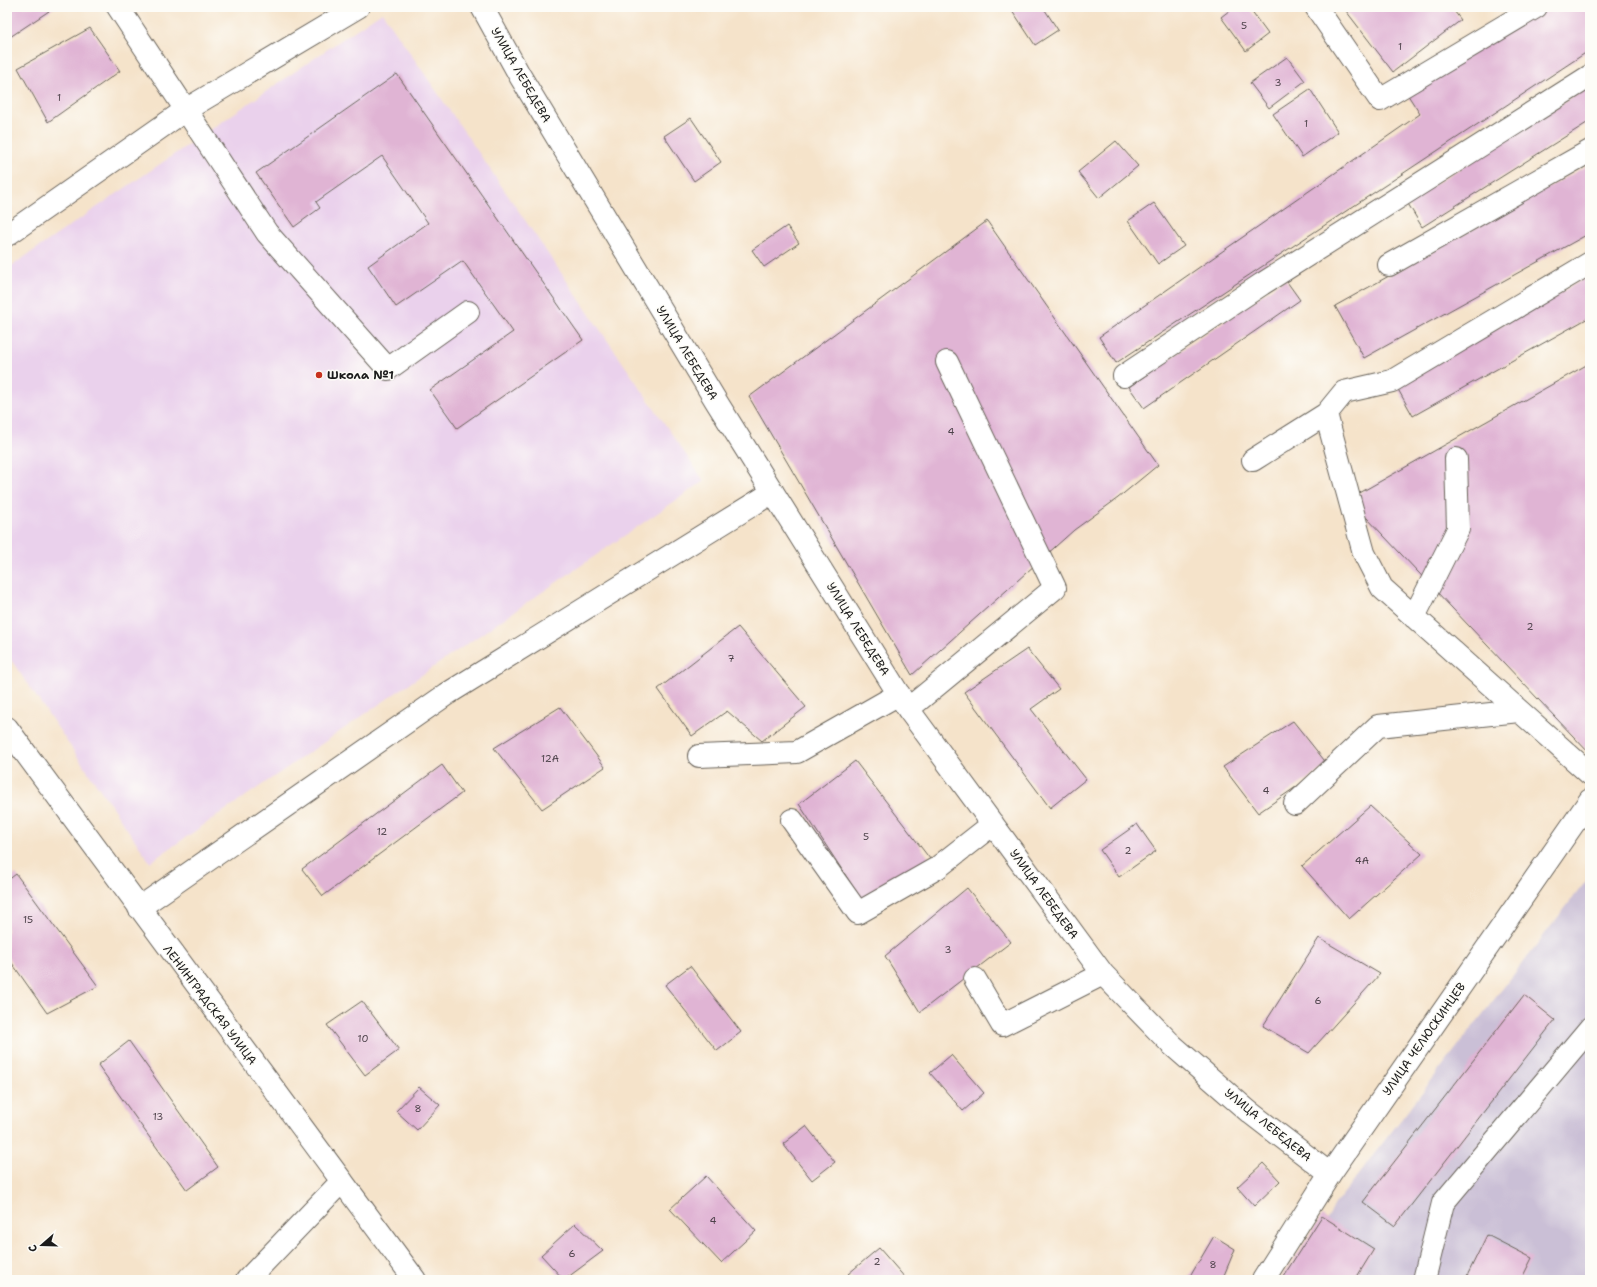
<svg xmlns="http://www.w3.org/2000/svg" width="1597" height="1287" font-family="'Shantell Sans',sans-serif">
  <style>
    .built { fill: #ead1ec }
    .industrial { fill: #cabfd6 }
    .building { fill: #e0b4d4 }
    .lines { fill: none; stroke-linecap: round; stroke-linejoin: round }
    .minor-casing { stroke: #686259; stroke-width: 24 }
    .minor { stroke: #fff; stroke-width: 22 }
    .poi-dot { fill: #c8321e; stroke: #fdfcf7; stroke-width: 1.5 }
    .labels { text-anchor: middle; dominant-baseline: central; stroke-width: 3; stroke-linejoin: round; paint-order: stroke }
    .number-label { font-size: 10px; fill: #4d424a }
    .street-label { font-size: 12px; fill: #1c1c1c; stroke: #fdfcf7 }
    .poi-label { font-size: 12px; font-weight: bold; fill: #1c1c1c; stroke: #fdfcf7; text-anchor: start }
  </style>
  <rect width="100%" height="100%" fill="#fdfcf7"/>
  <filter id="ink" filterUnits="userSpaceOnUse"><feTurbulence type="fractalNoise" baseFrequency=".025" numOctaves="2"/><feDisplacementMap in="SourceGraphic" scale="8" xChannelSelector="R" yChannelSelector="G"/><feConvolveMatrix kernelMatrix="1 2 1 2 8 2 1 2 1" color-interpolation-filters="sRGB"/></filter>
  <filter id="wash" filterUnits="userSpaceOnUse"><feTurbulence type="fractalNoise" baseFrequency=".012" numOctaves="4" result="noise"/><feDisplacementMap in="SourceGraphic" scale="16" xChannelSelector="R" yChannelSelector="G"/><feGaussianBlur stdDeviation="0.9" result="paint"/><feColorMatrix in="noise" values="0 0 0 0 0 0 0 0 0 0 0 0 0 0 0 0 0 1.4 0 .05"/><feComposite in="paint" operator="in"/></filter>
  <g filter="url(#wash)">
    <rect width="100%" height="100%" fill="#f5e3ca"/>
    <path class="built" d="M 382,12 L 704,481 L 150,862 L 7,654 L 7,269 Z"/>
    <path class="industrial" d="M 1590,876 L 1590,1280 L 1290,1280 L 1337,1202 Z"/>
    <g id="blocks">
      <path class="building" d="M 14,7 L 55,7 L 7,39 L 7,12 Z
        M 1010,7 L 1043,7 L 1058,30 L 1035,45 Z
        M 1234,7 L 1248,7 L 1268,34 L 1246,51 L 1221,17 Z
        M 1343,7 L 1451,7 L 1461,20 L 1393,72 Z
        M 1533,7 L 1590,7 L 1590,50 L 1116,363 L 1099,337 L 1420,114 L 1404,89 Z
        M 90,28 L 120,71 L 48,122 L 18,68 Z
        M 1287,57 L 1305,81 L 1269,108 L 1250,83 Z
        M 397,74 L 583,340 L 457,428 L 430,390 L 513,332 L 463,261 L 396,307 L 368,266 L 428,223 L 382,156 L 316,202 L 320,208 L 294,227 L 256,173 Z
        M 1590,86 L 1590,121 L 1422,227 L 1407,202 Z
        M 1310,89 L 1338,132 L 1302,157 L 1273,114 Z
        M 691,118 L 721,162 L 694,181 L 664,136 Z
        M 1116,141 L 1138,166 L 1099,198 L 1078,172 Z
        M 1590,164 L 1590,233 L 1364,358 L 1335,306 Z
        M 1154,203 L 1184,246 L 1158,264 L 1128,221 Z
        M 987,221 L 1158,465 L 1118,498 L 1074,530 L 912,675 L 749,397 Z
        M 787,226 L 799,243 L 764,267 L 752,250 Z
        M 1590,276 L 1590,317 L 1413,416 L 1395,384 Z
        M 1285,279 L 1300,300 L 1144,408 L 1129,387 Z
        M 1590,363 L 1590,754 L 1349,499 Z
        M 738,627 L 806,707 L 762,741 L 727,711 L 692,736 L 658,689 Z
        M 1027,649 L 1059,689 L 1031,709 L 1086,779 L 1050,808 L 964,692 Z
        M 560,707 L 605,767 L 542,809 L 494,748 Z
        M 1293,721 L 1328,765 L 1258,813 L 1223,767 Z
        M 855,761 L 937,868 L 867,908 L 799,804 Z
        M 442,765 L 462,793 L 323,896 L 302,869 Z
        M 1370,806 L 1422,854 L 1349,919 L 1302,866 Z
        M 1137,824 L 1156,851 L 1119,877 L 1100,850 Z
        M 16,874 L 98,986 L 47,1013 L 7,956 L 7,881 Z
        M 967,888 L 1011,942 L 920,1012 L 885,956 Z
        M 1319,938 L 1380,974 L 1309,1053 L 1263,1026 Z
        M 690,966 L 741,1032 L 717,1051 L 665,985 Z
        M 1524,995 L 1555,1020 L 1395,1226 L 1363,1202 Z
        M 362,1001 L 399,1050 L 365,1075 L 327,1025 Z
        M 129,1041 L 218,1167 L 187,1190 L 98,1065 Z
        M 951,1055 L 984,1093 L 963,1111 L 930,1073 Z
        M 419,1087 L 440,1105 L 417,1130 L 396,1111 Z
        M 806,1126 L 835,1162 L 812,1180 L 783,1144 Z
        M 1263,1163 L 1280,1181 L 1254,1206 L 1237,1187 Z
        M 706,1176 L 756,1231 L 721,1263 L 670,1209 Z
        M 1322,1216 L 1374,1249 L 1355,1280 L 1281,1280 Z
        M 575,1224 L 603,1251 L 564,1280 L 541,1255 Z
        M 1487,1235 L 1532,1258 L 1521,1280 L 1465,1280 Z
        M 1214,1236 L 1235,1249 L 1222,1280 L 1188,1280 Z
        M 879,1248 L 907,1280 L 856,1280 L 848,1274 Z"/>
    </g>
  </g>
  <g filter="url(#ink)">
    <use href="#blocks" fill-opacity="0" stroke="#686259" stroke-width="1"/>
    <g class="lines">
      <g class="minor-casing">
        <path id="minor" d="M 118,7 L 267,233 L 388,369 L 468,312
          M 482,7 L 520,76 L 716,401 L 908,709 L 1103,974 L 1171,1044 L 1248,1111 L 1330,1174
          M 1316,7 L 1380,100 L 1536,7
          M 7,235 L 187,109 L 358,7
          M 1389,265 L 1590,151
          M 1124,376 L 1262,284 L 1590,76
          M 1326,414 L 1364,553 L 1382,588 L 1590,774
          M 1253,460 L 1326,414 L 1344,392 L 1392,381 L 1590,263
          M 1414,617 L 1458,529 L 1456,459
          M 908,709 L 1055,588 L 947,362
          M 7,728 L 415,1280
          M 699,756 L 797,752 L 899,694
          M 1295,804 L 1378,726 L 1519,711
          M 792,820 L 858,913 L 937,868 L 993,824
          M 139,908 L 447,694 L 773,492
          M 975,979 L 1002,1025 L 1103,974
          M 247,1280 L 342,1181
          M 1263,1280 L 1330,1174 L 1590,800
          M 1424,1280 L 1443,1203 L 1590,1028"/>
      </g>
      <use href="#minor" class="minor"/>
    </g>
  </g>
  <circle class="poi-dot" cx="319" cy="375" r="4"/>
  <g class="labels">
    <g class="number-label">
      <text x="1244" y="25">5</text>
      <text x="1400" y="46">1</text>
      <text x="1278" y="82">3</text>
      <text x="59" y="97">1</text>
      <text x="1306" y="123">1</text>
      <text x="951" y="431">4</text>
      <text x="1530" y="626">2</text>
      <text x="731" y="658">7</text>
      <text x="550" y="758">12А</text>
      <text x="1266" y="790">4</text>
      <text x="382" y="831">12</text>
      <text x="866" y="836">5</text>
      <text x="1128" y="850">2</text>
      <text x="1362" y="860">4А</text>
      <text x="28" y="919">15</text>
      <text x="948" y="949">3</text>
      <text x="1318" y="1000">6</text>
      <text x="363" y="1038">10</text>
      <text x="418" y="1108">8</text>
      <text x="158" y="1116">13</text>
      <text x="713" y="1220">4</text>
      <text x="572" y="1253">6</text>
      <text x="877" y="1261">2</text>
      <text x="1213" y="1264">8</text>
    </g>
    <g class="street-label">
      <text transform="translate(521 75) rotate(60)">УЛИЦА ЛЕБЕДЕВА</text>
      <text transform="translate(687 353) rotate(59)">УЛИЦА ЛЕБЕДЕВА</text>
      <text transform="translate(858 629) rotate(58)">УЛИЦА ЛЕБЕДЕВА</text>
      <text transform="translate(1044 894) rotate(54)">УЛИЦА ЛЕБЕДЕВА</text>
      <text transform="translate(210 1005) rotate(53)">ЛЕНИНГРАДСКАЯ УЛИЦА</text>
      <text transform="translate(1424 1039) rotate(-55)">УЛИЦА ЧЕЛЮСКИНЦЕВ</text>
      <text transform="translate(1268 1125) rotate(39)">УЛИЦА ЛЕБЕДЕВА</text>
    </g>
    <g class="poi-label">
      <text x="327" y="375">Школа №1</text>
    </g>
  </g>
  <rect width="1597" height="1287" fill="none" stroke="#fdfcf7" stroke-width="24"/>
  <g transform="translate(42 1245) rotate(250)" stroke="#fdfcf7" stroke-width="3" paint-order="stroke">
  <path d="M0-3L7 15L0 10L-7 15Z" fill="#1c1c1c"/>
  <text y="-6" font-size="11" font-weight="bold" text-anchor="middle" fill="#1c1c1c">С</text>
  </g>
</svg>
